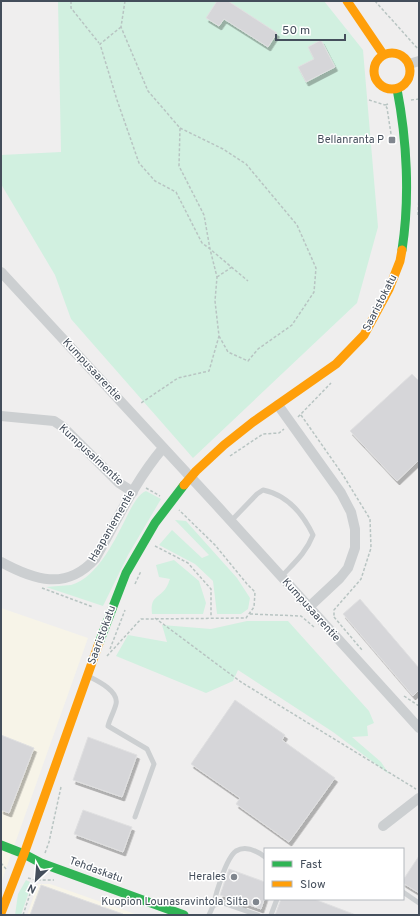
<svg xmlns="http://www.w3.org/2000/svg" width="420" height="916" font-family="Overpass,sans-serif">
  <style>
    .commercial { fill: #f7f4e8 }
    .green { fill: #d1f0e0 }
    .building { fill: #d6d6d9; stroke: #e0e0e1; filter: url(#shadow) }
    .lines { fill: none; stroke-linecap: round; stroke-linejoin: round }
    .path { stroke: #b8c4c2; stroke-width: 1.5; stroke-dasharray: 3 2; stroke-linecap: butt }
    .lane { stroke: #cccfd1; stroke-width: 5 }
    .street { stroke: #cccfd1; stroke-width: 10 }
    .fast { stroke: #30b455; stroke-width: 9 }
    .slow { stroke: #ff9f0a; stroke-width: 9 }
    .poi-dot { fill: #80868e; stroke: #fff; stroke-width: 1.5 }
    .labels { text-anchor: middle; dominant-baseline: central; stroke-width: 3; stroke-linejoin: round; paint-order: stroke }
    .poi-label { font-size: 11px; fill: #444e5b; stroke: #fff; text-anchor: end }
    .street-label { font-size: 11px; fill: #444e5b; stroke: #fff }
  </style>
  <defs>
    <filter id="shadow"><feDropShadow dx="2.5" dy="4" stdDeviation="0" flood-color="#0004"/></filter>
  </defs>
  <rect width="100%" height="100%" fill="#efeeee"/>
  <path class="commercial" d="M 1,608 L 88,638 L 1,883 Z
    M 38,884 L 50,884 L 138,915 L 27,915 Z"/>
  <path class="green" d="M 58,1 L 324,1 L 363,50 L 378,227 L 357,303 L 193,458 L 71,319 L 55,275 L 1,184 L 1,155 L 61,152 Z
    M 146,491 L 161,499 L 128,555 L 103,606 L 46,587 C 54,586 63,586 71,585 C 98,578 117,536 129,512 C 133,505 138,494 146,491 Z
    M 175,520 L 186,521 L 237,578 L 250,598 L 248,609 L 241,614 L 217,614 L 213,581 L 195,564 L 159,545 L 172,530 L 202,558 L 209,555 Z
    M 174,560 L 199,581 L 206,603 L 203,614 L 152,614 C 150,596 158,599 166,588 C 168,585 169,581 170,579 L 159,577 L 156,565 Z
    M 247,621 L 288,621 L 369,711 L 374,723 L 367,726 L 368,736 L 352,737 L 381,762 L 389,774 L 333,732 L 238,670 L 233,681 L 206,693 L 116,656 L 128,635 L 167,642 L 162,625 L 211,629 Z
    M 26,880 L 32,883 L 21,915 L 15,915 L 18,894 Z"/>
  <path class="building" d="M 217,1 L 228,1 L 277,33 L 268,47 L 224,19 L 219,26 L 206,18 Z
    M 321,40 L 335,67 L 306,82 L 298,67 L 314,59 L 308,47 Z
    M 412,374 L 419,381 L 419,460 L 397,481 L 350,431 Z
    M 360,599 L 419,668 L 419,690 L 413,696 L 343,614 Z
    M 235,700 L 285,735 L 282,740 L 335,778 L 289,842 L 236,804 L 240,798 L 191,764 Z
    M 1,735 L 34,748 L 9,813 L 1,810 Z
    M 88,737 L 137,755 L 122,797 L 73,780 Z
    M 83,810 L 132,827 L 123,852 L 74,834 Z
    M 419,856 L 419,893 L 403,883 L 403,880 Z
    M 229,869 L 265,882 L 265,897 L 261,909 L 244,903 L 243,906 L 235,903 L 236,900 L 220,895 Z
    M 41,885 L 123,914 L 123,915 L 30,915 Z
    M 281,899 L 314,899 L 356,915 L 275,915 Z"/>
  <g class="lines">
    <path class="path" d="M 71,1 L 71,8 L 99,43
      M 125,1 L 121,27 L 148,91 L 180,128 L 179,166 L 204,215 L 210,249 L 248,281
      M 375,1 L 419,50
      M 121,27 L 100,44 L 117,100 L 139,163 L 155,181 L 176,192 L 202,243 L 210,249 L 217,277 L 215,301 L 219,336 L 209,371 L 178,378 L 141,403
      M 369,100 L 385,105
      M 411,100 L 419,99
      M 388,104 L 385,105 L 387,108 L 391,134
      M 180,128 L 223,149 L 246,164 L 297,225 L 316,268 L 314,292 L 292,325 L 258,349 L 248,361 L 228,352 L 219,336
      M 418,215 L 419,197
      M 217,277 L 232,267
      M 301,415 L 343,475 L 370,519 L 371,548 L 361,579 L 334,610 L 334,617
      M 298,417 L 331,383
      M 230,456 L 263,434 L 279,433 L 284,429
      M 146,488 L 160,496
      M 155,546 L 188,563 L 211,589 L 211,617
      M 135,584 L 141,571
      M 42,588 L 93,607
      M 250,614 L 301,616 L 314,627
      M 334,617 L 362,650
      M 155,618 L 241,682 L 416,789
      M 110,649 L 125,610
      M 107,656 L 141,619 L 246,618 L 254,607 L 255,592 L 247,584 L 215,545 L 179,510
      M 404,696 L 419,706
      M 45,853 L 49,842 L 61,787
      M 1,863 L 6,869
      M 28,878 L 35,880 L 54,880
      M 23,915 L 37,873"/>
    <path class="lane" d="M 231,521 L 257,494 L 263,490 C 287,495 303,514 313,535 C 306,553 294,563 281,577
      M 88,676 C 98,681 119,691 116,704 C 114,712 110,718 108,726 L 147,749 L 154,764 L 135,817
      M 403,892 L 419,903
      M 213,906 C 216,893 226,858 236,851 C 246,845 257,851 265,857
      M 209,915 L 213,906 L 220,902 L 258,915
      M 271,915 L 277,899"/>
    <path class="street" d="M 409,64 L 419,61
      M 1,272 L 220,509 L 419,728
      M 278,405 L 341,493 L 351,512 L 355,529 L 355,548 L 348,568 L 340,578 L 309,607
      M 1,416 L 54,421 L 63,427 L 119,483 L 133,492
      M 1,562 C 34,580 66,591 95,559 C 116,522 135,481 163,448
      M 383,826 L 419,798"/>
    <path class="fast" d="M 397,89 C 407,140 410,198 402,250
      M 99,643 L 126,573 L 155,523 L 184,485
      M 1,845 L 24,854 L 41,863 L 184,915"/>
    <path class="slow" d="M 347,1 L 383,54
      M374 71a18 18 0 1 1 36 0a18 18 0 1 1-36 0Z
      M 184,485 L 196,471 L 224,445 L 253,422 L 336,364 L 364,335 L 389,289 L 400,261 L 402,250
      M 1,913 L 24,854 L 99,643"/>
  </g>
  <g class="poi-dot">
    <rect x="388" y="136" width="8" height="8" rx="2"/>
    <circle cx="234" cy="877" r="4"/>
    <circle cx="256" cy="902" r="4"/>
  </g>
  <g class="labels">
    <g class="poi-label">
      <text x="384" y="140">Bellanranta P</text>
      <text x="226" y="877">Herales</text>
      <text x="248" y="902">Kuopion Lounasravintola Silta</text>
    </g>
    <g class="street-label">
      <text transform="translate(380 303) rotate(-63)">Saaristokatu</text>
      <text transform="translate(92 370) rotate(47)">Kumpusaarentie</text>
      <text transform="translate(91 455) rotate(43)">Kumpusalmentie</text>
      <text transform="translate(112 526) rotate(-60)">Haapaniementie</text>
      <text transform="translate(311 610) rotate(48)">Kumpusaarentie</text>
      <text transform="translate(102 635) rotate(-70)">Saaristokatu</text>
      <text transform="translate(96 870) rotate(20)">Tehdaskatu</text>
    </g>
  </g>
  <rect width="420" height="916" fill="none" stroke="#444e5b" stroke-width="4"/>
  <rect x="264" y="848" width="140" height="52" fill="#ffffff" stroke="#b4b8bd"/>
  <rect x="272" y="861" width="20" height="6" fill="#30b455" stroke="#b4b8bd"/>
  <text x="300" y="868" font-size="12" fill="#444e5b">Fast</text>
  <rect x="272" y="881" width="20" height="6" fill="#ff9f0a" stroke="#b4b8bd"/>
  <text x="300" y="888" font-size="12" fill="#444e5b">Slow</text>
  <g transform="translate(36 880) rotate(206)" stroke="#ffffff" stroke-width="3" paint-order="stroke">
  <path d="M0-3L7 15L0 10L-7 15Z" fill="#444e5b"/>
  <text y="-6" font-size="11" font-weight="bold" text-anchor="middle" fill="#444e5b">N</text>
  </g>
  <path d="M276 34v6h69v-6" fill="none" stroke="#444e5b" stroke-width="2"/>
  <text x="282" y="34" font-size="12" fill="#444e5b" stroke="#ffffff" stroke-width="3" paint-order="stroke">50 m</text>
</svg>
